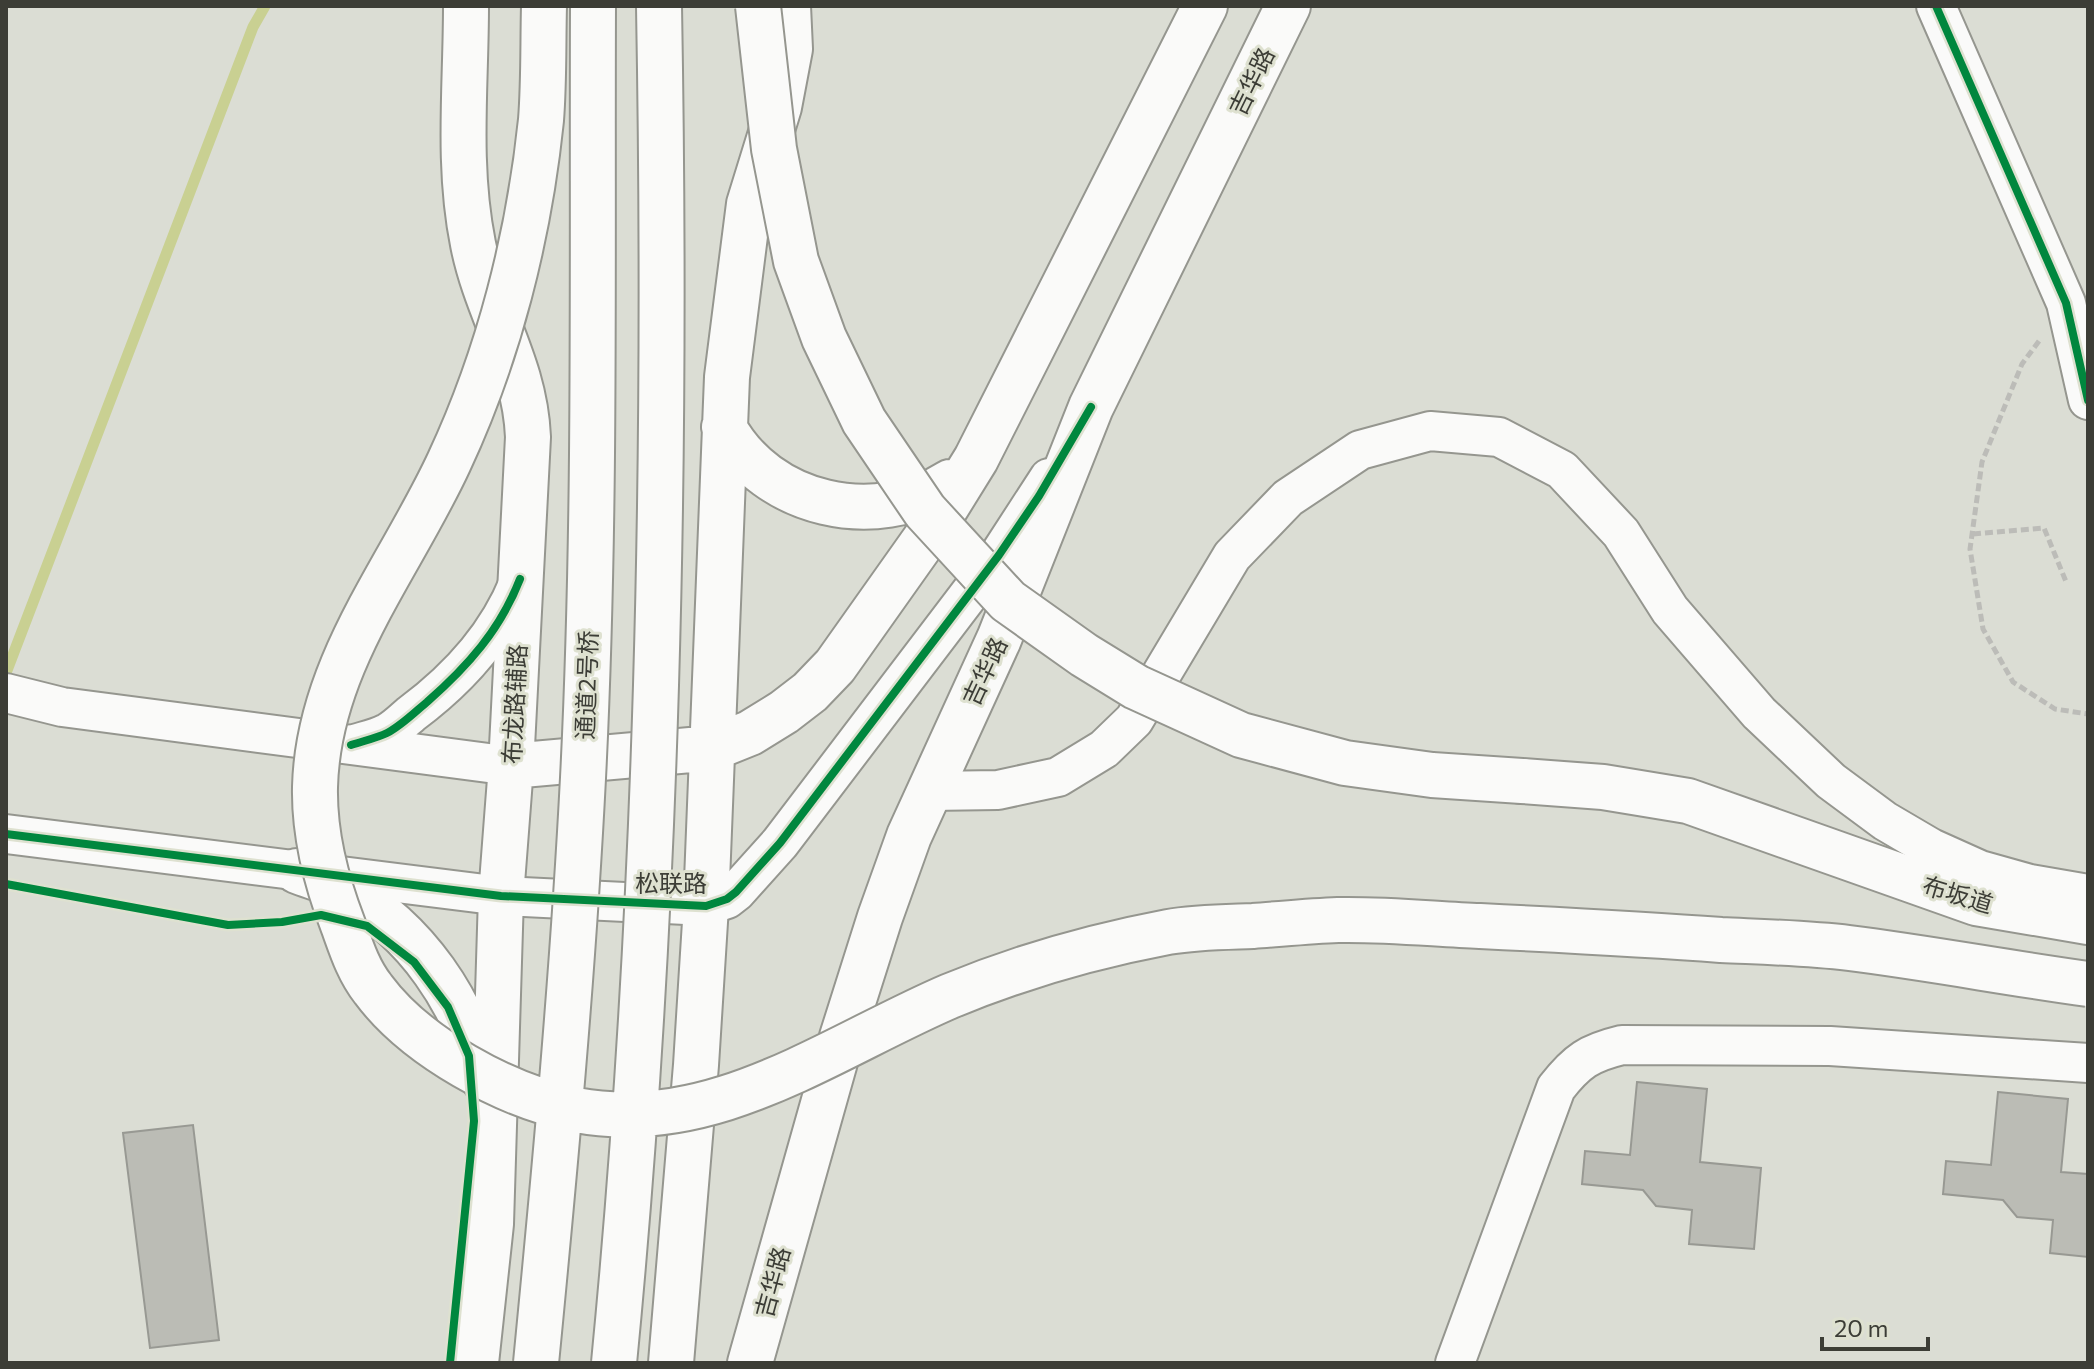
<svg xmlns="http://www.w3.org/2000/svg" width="2094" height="1369" font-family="Commissioner,'Noto Sans SC',sans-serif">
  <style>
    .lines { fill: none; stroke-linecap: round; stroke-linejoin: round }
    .stream { stroke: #c9d092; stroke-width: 11 }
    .building { fill: #bbbcb5; stroke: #989993; stroke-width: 2 }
    .minor-casing { stroke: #95968f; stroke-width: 42 }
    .major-casing { stroke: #95968f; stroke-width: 48 }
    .path { stroke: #bcbcb8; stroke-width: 5; stroke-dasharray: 8 4; stroke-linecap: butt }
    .minor { stroke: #fafaf9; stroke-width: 38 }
    .major { stroke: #fafaf9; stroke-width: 44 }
    .major-bridge-casing { stroke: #95968f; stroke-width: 48; stroke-linecap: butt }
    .major-bridge { stroke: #fafaf9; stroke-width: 44 }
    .cycleway-casing { stroke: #dee1d0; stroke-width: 13 }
    .cycleway { stroke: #00873e; stroke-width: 8 }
    .labels { text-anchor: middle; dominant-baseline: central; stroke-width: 6; stroke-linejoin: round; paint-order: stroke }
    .street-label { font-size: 24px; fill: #3c3d36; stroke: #dee1d0 }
  </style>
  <rect width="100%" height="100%" fill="#dbddd4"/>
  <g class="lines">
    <path class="stream" d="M 6,673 L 253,27 L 265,6"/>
  </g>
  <path class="building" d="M 1637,1082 L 1707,1089 L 1700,1162 L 1761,1168 L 1754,1249 L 1689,1244 L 1692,1210 L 1656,1206 L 1643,1190 L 1582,1184 L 1585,1151 L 1630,1155 Z
    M 1998,1092 L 2068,1099 L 2061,1172 L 2088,1174 L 2088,1257 L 2050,1253 L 2053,1220 L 2017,1217 L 2003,1200 L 1943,1194 L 1946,1161 L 1991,1165 Z
    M 193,1125 L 219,1340 L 150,1348 L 123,1133 Z"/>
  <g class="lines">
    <g class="minor-casing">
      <path id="minor" d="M 1936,6 L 2066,303 L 2088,400
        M 6,693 L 62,707 L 511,766
        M 351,745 C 363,741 376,739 387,733 C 395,729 404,720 411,714 C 458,679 497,637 519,582
        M 930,791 L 998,790 L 1058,777 L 1104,749 L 1134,720 L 1232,556 L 1288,498 L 1360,450 L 1430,431 L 1499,437 L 1562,470 L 1621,533 L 1670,610 L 1759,713 L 1831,781 L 1885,821 L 1931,848 L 1980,870 L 2030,884 L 2088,894
        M 6,834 L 501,896 L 706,906 L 727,899 L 736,892 L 780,843 L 999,555 L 1049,478
        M 1455,1363 L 1556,1088 C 1577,1061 1589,1053 1622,1045 L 1830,1046 L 2088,1063"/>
    </g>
    <g class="major-casing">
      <path id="major" d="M 466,6 C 466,86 457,165 473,244 C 487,314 525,364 528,437 L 511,766 L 501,896 L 491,1224 L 476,1363
        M 724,427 C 767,506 875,530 950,482
        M 511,766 L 713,748 L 750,733 L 784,712 L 810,692 L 835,666 L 937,522 L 976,459 L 1205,6
        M 1522,781 L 1603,787 L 1688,801 L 1976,903 L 2088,922
        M 297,871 C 312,877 329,881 343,889 C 418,931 464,1002 486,1083
        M 671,1363 L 696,1065 L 706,906 L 727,377 L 749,204 L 779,107 L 790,49 L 788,6
        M 750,1363 L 842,1037 L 880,917 L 909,836 L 999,639 L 1091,407 L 1288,6"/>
    </g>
    <path class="path" d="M 2039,341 L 2022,364 L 1982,462 L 1970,549 L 1983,629 L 2013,682 L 2055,709 L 2088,714
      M 1973,534 L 2044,528 L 2067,584"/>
    <use href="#minor" class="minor"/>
    <use href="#major" class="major"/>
    <g class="major-bridge-casing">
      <path id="major-bridge" d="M 544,6 C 543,44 544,82 541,120 C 529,236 499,355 449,462 C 400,568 318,664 315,787 C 314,835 326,881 343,925 C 351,947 358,970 373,989 C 416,1047 506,1096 576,1110 C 713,1136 831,1047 950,996 C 1020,967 1094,946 1168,932 C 1196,927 1225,927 1253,926 C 1281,924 1310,921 1338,920 C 1385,919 1433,924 1480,926 C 1561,930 1641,934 1721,940 C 1764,942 1807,943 1849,948 C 1929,958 2008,973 2088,984
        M 758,6 L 774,149 L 796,261 L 824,338 L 864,421 L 925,511 L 1008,601 L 1084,655 L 1136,687 L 1241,735 L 1345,763 L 1432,775 L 1522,781
        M 536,1363 C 555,1168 573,973 583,778 C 596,521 592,263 593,6
        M 614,1363 C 658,912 667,459 659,6"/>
    </g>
    <use href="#major-bridge" class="major-bridge"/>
    <g class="cycleway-casing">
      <path id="cycleway" d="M 1936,6 L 2066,303 L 2088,400
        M 351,745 C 363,741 377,738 387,733 C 401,726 415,712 427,702 C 468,666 500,630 520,579
        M 6,834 L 501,896 L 706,906 L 727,899 L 736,892 L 780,843 L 999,555 L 1039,496 L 1091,407
        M 6,884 L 228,925 L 282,922 L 321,915 L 367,926 L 414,962 L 448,1007 L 469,1056 L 474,1121 L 450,1363"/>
    </g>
    <use href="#cycleway" class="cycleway"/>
  </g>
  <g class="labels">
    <g class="street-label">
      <text transform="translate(1251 81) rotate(-64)">吉华路</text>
      <text transform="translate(984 671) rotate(-65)">吉华路</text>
      <text transform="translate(586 685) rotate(-88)">通道2号桥</text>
      <text transform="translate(514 704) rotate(-87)">布龙路辅路</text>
      <text x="671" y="882">松联路</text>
      <text transform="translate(1958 894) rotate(17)">布坂道</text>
      <text transform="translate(772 1282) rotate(-75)">吉华路</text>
    </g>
  </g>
  <rect width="2094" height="1369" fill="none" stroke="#3c3d36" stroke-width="16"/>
  <path d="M1822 1337v12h106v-12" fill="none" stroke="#3c3d36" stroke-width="4"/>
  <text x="1834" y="1337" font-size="24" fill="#3c3d36" stroke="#dee1d0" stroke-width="6" paint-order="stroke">20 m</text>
</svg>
